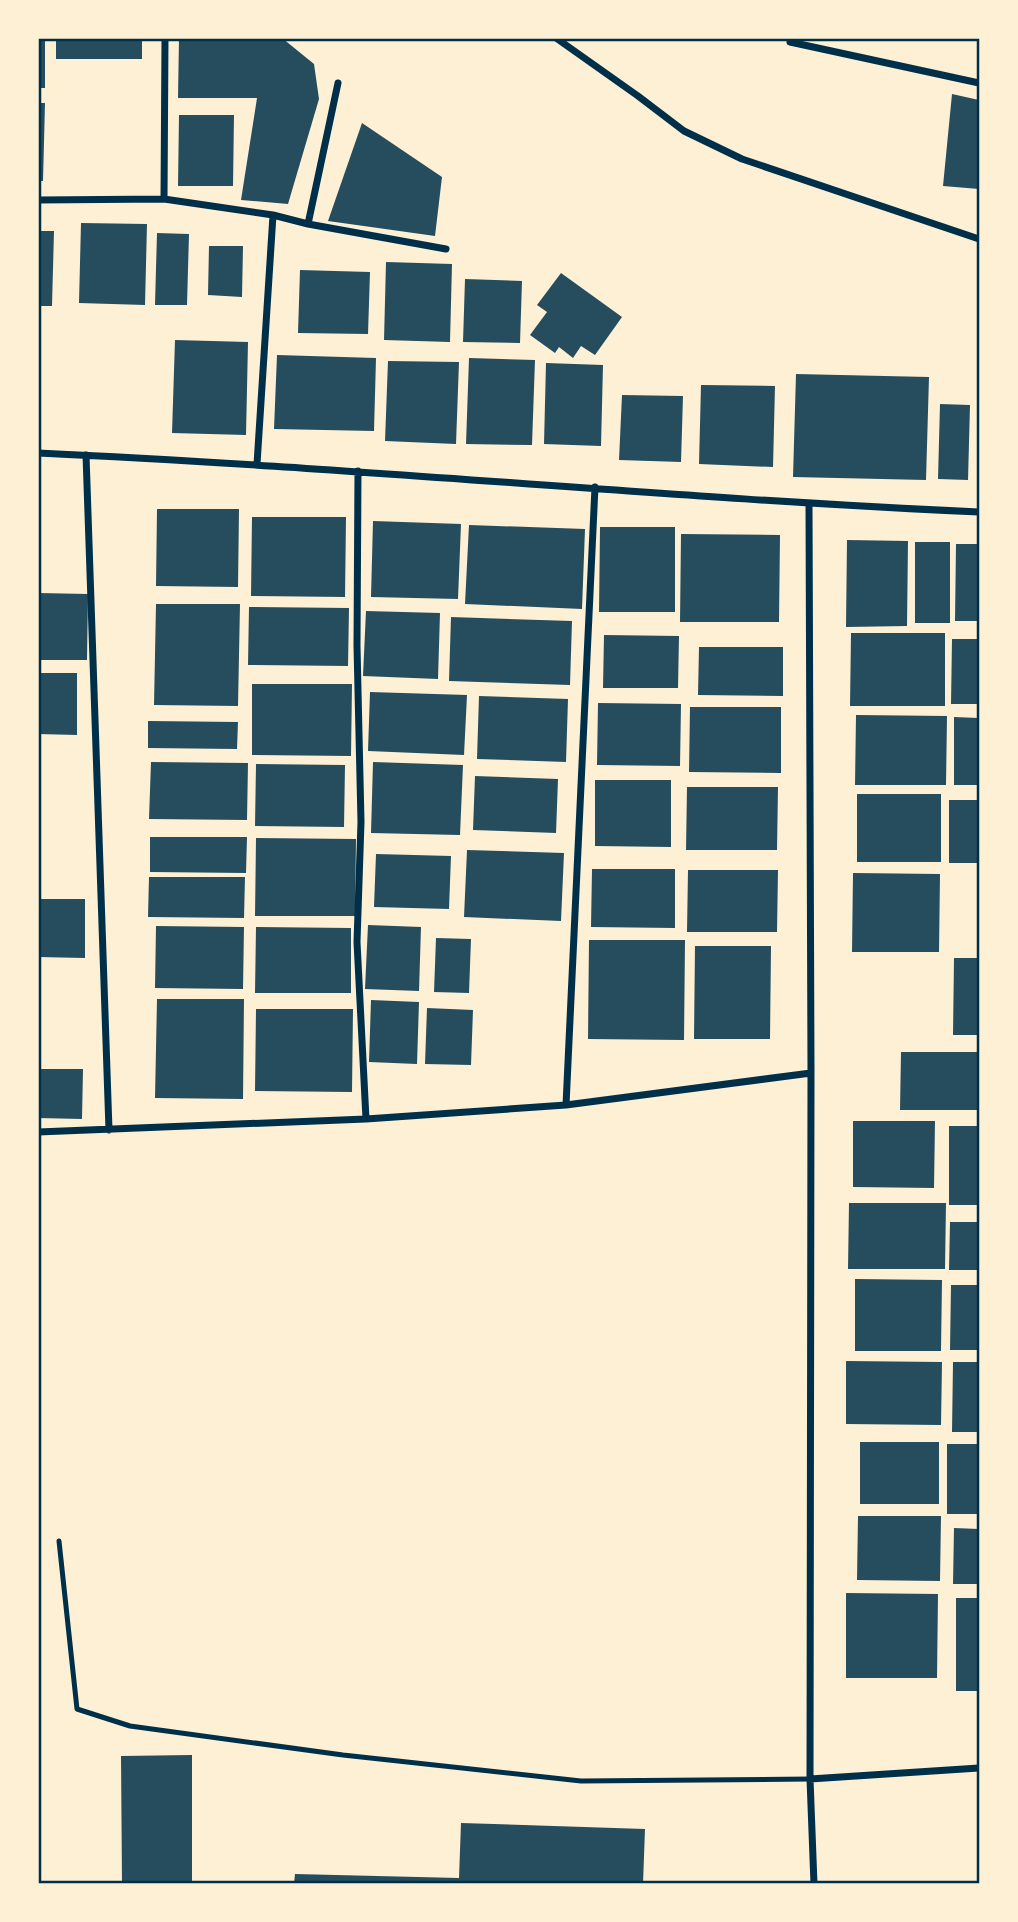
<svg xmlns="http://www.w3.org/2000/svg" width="1018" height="1922" font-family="Raleway,sans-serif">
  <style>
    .building { fill: #264d5e }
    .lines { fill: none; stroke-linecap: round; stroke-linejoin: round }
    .service { stroke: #003049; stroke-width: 5 }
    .minor { stroke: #003049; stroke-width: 7 }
    .neatline { fill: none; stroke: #003049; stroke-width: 2.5 }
  </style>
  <rect width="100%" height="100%" fill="#fdf0d5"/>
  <path class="building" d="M 38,38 L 45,38 L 45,88 L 38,88 Z
    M 56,38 L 142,38 L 142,59 L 56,59 Z
    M 179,38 L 282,38 L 314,64 L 319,99 L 288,204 L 241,200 L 257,98 L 178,98 Z
    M 952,94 L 979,100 L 979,189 L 943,186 Z
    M 38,103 L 45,103 L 43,181 L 38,181 Z
    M 179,115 L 234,115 L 233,186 L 178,186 Z
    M 362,123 L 442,177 L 435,236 L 328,221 Z
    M 81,223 L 147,224 L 145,305 L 79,303 Z
    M 38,231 L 54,231 L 52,306 L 38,306 Z
    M 157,233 L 189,234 L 187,305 L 155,305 Z
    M 209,246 L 243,246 L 242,297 L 208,295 Z
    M 386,262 L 452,264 L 450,342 L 384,340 Z
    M 300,270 L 370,272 L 368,334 L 298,333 Z
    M 561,273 L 622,317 L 595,355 L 581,346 L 573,358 L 559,347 L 555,353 L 530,335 L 547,312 L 537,305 Z
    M 465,279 L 522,281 L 520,343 L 463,342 Z
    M 175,340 L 248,342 L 246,435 L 172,433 Z
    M 277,355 L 376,358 L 374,431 L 274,429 Z
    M 469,358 L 535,360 L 532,445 L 466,444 Z
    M 388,361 L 459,362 L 456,444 L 385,441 Z
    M 546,363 L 603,365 L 601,446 L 544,444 Z
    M 796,374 L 929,377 L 926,480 L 793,477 Z
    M 701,385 L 775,386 L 773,467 L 699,464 Z
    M 622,395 L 683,396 L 681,462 L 619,460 Z
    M 940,404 L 970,405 L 968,480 L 938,479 Z
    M 157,509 L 239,509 L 238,587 L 156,586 Z
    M 252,517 L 346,517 L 345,597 L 251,596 Z
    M 373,521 L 461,524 L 458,599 L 371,597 Z
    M 469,525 L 585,529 L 582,609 L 465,604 Z
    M 600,527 L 675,527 L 675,612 L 599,612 Z
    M 681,534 L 780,535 L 779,622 L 680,622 Z
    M 847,540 L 908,541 L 907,626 L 846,627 Z
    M 915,542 L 950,542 L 950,623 L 915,623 Z
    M 956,544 L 979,544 L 979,621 L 955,621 Z
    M 38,593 L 88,594 L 87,660 L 38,660 Z
    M 156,604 L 240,604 L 238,706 L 154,705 Z
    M 249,607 L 349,608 L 348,666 L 248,665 Z
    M 366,611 L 440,613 L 438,679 L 363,676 Z
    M 451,617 L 572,621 L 570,685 L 449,681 Z
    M 851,633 L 945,633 L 945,706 L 850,706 Z
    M 604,635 L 679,636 L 678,688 L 603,688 Z
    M 952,639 L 979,639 L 979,704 L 951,704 Z
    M 699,647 L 783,647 L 783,696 L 698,695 Z
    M 38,673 L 77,673 L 77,735 L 38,734 Z
    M 252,684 L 352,684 L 351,756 L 252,755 Z
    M 370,692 L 467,695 L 464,755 L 368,751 Z
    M 479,696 L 568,699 L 566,762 L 477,759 Z
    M 598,703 L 681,704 L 680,766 L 597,765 Z
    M 690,707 L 781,707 L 781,773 L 689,772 Z
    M 856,715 L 947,716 L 946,785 L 855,785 Z
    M 954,717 L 979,718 L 979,785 L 954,785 Z
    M 148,721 L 238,722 L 237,749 L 148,748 Z
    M 151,762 L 248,763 L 247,820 L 149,819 Z
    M 373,762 L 463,765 L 460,835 L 371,833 Z
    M 256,764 L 345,765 L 344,827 L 255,826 Z
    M 475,776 L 558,779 L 556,833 L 473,830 Z
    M 595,780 L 671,780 L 671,847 L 595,846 Z
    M 687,787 L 778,787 L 777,850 L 686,850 Z
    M 857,794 L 941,794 L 941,862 L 857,862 Z
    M 949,800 L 979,800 L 979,863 L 949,863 Z
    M 150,837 L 247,837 L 246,873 L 150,872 Z
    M 256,838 L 356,839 L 355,916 L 255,916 Z
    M 467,850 L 564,853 L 561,921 L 464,917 Z
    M 376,854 L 451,856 L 449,909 L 374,907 Z
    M 592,869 L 675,869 L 675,928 L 591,927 Z
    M 688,870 L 778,870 L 777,932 L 687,932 Z
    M 853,873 L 940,874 L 939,952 L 852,952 Z
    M 149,877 L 245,877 L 244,918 L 148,917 Z
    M 38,899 L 85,899 L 85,958 L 38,957 Z
    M 368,925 L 421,927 L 419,991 L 365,989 Z
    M 156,926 L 244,927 L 243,989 L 155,988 Z
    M 256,927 L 351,928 L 351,993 L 255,993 Z
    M 436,938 L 471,939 L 469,993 L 434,992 Z
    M 589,940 L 685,940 L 684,1040 L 588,1039 Z
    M 695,946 L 771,946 L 770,1039 L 694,1039 Z
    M 954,958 L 979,958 L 979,1035 L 953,1035 Z
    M 157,999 L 244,999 L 243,1099 L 155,1098 Z
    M 371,1000 L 419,1002 L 417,1064 L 369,1062 Z
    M 427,1008 L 473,1010 L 471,1065 L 425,1064 Z
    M 256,1009 L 353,1009 L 352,1092 L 255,1091 Z
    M 901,1052 L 979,1052 L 979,1110 L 900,1110 Z
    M 38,1069 L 83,1069 L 82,1119 L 38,1118 Z
    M 853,1121 L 935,1121 L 934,1188 L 853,1187 Z
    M 949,1126 L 979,1126 L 979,1205 L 949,1205 Z
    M 849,1203 L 946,1203 L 945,1269 L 848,1269 Z
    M 950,1222 L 979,1222 L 979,1270 L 949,1270 Z
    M 855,1279 L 942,1280 L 941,1351 L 855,1351 Z
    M 951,1285 L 979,1285 L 979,1350 L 950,1350 Z
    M 846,1361 L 942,1362 L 941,1425 L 846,1424 Z
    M 953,1362 L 979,1362 L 979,1432 L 952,1432 Z
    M 860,1442 L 939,1442 L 939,1504 L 860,1504 Z
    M 947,1444 L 979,1444 L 979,1514 L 947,1514 Z
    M 858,1516 L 941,1516 L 940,1581 L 857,1580 Z
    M 954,1528 L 979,1529 L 979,1584 L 953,1584 Z
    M 846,1593 L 938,1594 L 937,1678 L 846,1678 Z
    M 956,1598 L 979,1598 L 979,1691 L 956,1691 Z
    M 192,1755 L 192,1884 L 122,1884 L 121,1756 Z
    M 461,1823 L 645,1829 L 643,1884 L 294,1884 L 295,1874 L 459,1878 Z"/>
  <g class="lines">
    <path class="service" d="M 59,1541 L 77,1709 L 130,1726 L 343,1755 L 581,1781 L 810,1779"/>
    <path class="minor" d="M 556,38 L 638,96 L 684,131 L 742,159 L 979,239
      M 790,42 L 979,83
      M 164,199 L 165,38
      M 38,200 L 164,199 L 273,215 L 308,224 L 446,249
      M 308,224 L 338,83
      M 38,453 C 353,467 665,498 979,512
      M 86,455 L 109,1130
      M 257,464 L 273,215
      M 358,471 L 357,646 L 361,822 L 357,942 L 366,1119
      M 809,504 L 811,1073 L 810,1779 L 814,1884
      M 566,1105 L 595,487
      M 38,1132 L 366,1119 L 566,1105 L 811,1073
      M 810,1779 L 979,1768"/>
  </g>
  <rect width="1018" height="1922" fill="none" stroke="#fdf0d5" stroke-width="80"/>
  <rect x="40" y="40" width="938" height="1842" class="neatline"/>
</svg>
